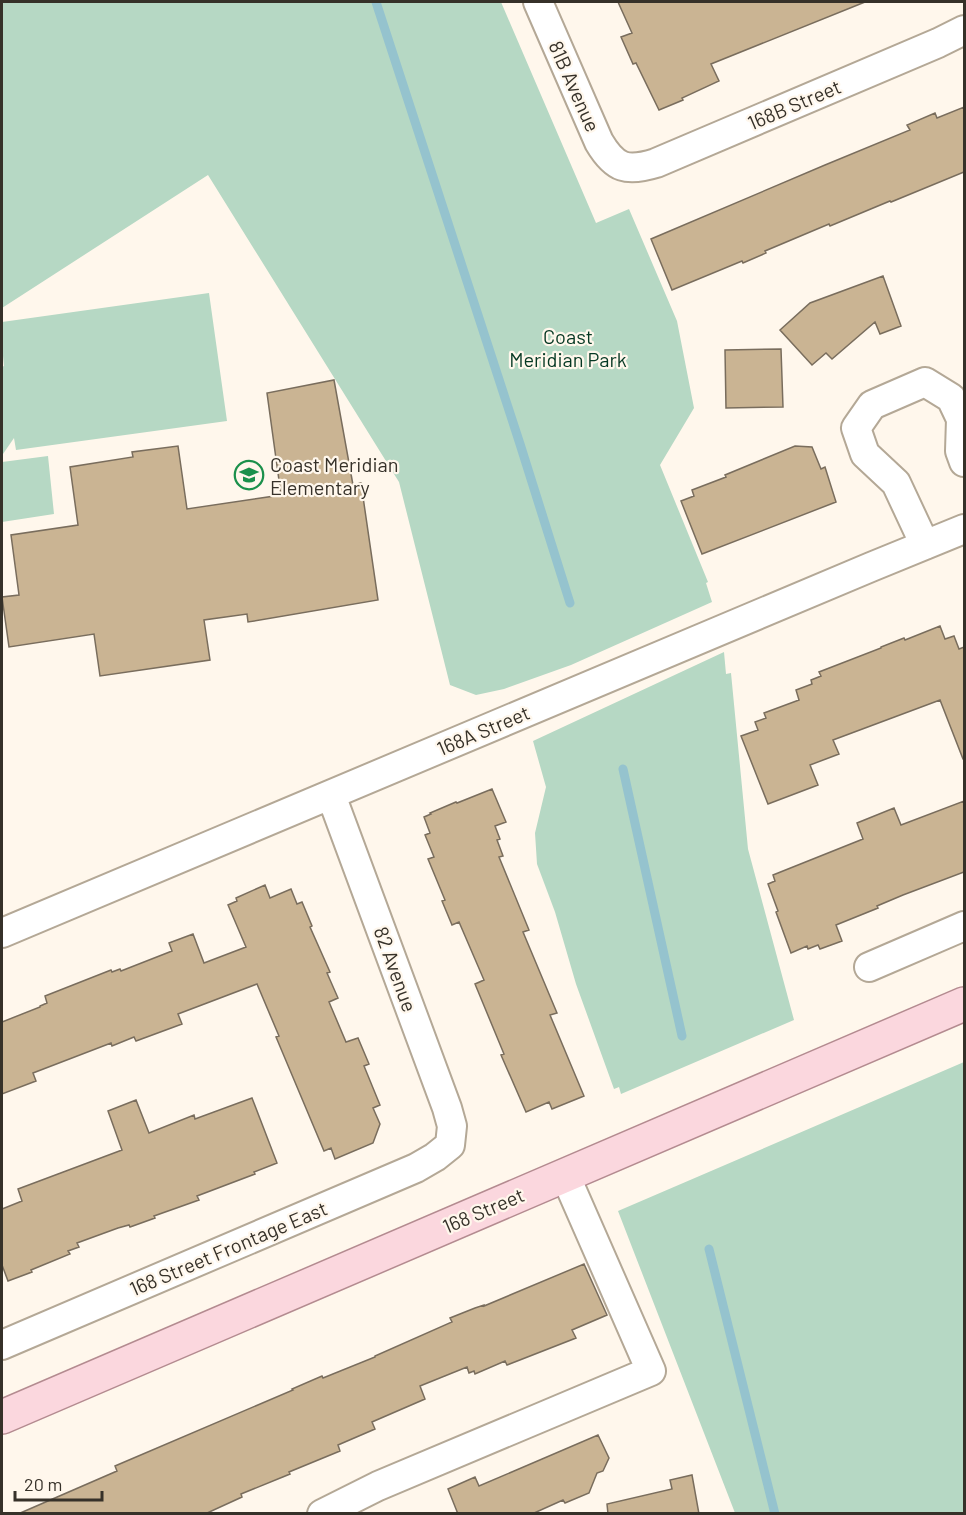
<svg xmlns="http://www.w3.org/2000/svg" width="966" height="1515" font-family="Barlow,sans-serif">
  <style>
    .green { fill: #b6d8c4 }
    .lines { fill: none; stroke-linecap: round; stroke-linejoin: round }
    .stream { stroke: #95c3ce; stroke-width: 9 }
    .building { fill: #cab493; stroke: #796d5d; stroke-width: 1.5 }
    .minor-casing { stroke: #b4a896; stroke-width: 32 }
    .major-casing { stroke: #b48b90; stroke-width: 36 }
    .minor { stroke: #fff; stroke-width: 28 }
    .major { stroke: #fbd7de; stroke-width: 33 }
    .labels { text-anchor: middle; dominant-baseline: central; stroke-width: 4.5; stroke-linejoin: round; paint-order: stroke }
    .street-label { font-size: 20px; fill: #363129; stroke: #fff7ec }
    .park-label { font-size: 20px; fill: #053823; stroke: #fff7ec }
    .poi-label { font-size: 20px; fill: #363129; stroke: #fff7ec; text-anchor: start }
  </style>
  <rect width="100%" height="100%" fill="#fff7ec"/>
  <path class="green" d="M 2,2 L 501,2 L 596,223 L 629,209 L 677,321 L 694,408 L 660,465 L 708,582 L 706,583 L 712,602 L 571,665 L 504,689 L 476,695 L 450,685 L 399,482 L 208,175 L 2,308 Z
    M 209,293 L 227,421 L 16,450 L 14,438 L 3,454 L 2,455 L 2,367 L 4,366 L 2,346 L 2,322 Z
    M 48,456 L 54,514 L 2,522 L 2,462 Z
    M 724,652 L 726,674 L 731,673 L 748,849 L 794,1020 L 621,1094 L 619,1087 L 614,1089 L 576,984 L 555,912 L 537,864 L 535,833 L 546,787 L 533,741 Z
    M 964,1062 L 964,1513 L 735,1513 L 618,1211 Z"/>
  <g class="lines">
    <path class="stream" d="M 376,2 L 520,444 L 570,603
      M 623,769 L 682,1036
      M 709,1249 L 775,1514"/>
  </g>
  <path class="building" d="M 618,2 L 865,2 L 711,64 L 719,81 L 682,98 L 683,100 L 659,110 L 636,63 L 633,64 L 621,37 L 632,33 Z
    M 964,107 L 964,172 L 891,202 L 890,201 L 830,226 L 829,224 L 765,251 L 766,253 L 743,263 L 742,261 L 672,290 L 651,239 L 825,165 L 910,130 L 907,125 L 935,113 L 937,118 Z
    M 883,276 L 901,326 L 880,334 L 875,322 L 832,359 L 826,353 L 812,365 L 780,330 L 810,303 Z
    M 781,349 L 783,407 L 726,408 L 725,350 Z
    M 334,380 L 353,485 L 361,483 L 378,600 L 248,622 L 247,614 L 204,620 L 210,660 L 100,676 L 94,634 L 9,647 L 2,597 L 19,595 L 11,535 L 78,525 L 70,467 L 133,457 L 132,452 L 178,446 L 187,509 L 281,495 L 267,393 Z
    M 795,446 L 812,447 L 821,469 L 825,467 L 836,502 L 702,554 L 681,501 L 694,496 L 692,490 L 726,477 L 725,475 Z
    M 940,626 L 945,639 L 954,636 L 959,649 L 964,647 L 964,759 L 963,759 L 940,700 L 833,740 L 839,754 L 810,765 L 818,785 L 768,804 L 741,736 L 758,730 L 755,722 L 766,718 L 764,713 L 799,700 L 796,690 L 812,684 L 811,680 L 821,676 L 819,672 L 881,648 L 881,647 L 904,638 L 905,640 Z
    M 492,789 L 506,822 L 495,826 L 500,839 L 497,840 L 503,856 L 499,857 L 529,930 L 523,932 L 557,1013 L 550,1015 L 584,1096 L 552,1109 L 549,1102 L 526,1112 L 501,1055 L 504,1054 L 475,984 L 484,980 L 459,922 L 452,925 L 442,901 L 445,900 L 428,859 L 434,857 L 425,835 L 430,833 L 424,817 L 431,814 L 430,813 L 456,802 L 457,803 Z
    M 964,801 L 964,872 L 903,895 L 877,906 L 878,908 L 836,925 L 842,941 L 820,949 L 818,945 L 808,949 L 807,946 L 791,953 L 776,912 L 778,911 L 768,884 L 775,881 L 773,875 L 863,839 L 857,823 L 894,808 L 901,825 Z
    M 265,885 L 270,898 L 291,889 L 297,904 L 302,902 L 312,926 L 310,927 L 330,972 L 327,973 L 338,998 L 329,1002 L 346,1042 L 358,1038 L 369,1064 L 364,1066 L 380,1105 L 373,1108 L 380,1124 L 373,1143 L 335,1159 L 331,1148 L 324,1151 L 276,1037 L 279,1036 L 257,984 L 178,1014 L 182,1024 L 136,1041 L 134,1037 L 112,1046 L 111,1043 L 33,1073 L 36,1081 L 2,1094 L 2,1022 L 40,1007 L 40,1006 L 47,1003 L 45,996 L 111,970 L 112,972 L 120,969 L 121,971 L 172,951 L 169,943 L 193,934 L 204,963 L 246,947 L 228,905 L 237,901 L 236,898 Z
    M 252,1098 L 277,1163 L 254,1172 L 255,1174 L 197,1196 L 199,1200 L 154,1216 L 155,1218 L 130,1227 L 129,1225 L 118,1228 L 77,1243 L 79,1247 L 68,1251 L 70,1254 L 31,1270 L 32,1272 L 8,1281 L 2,1265 L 2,1209 L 22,1201 L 18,1189 L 122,1150 L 108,1111 L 136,1100 L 149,1133 L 194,1115 L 195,1119 Z
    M 584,1264 L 607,1315 L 572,1330 L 576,1338 L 507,1365 L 505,1361 L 475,1374 L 474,1371 L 469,1373 L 467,1367 L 420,1386 L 425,1399 L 372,1422 L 375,1429 L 338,1445 L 340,1451 L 289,1472 L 290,1474 L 241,1494 L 242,1497 L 205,1514 L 18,1514 L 117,1471 L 115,1466 L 293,1390 L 292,1389 L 322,1376 L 323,1378 L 375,1357 L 375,1356 L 452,1322 L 450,1318 L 475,1308 L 484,1305 L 484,1306 Z
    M 598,1435 L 609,1458 L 603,1471 L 597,1473 L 589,1493 L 565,1503 L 563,1500 L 532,1514 L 458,1514 L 448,1489 L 475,1477 L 479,1486 Z
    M 692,1475 L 699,1514 L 608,1514 L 607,1504 L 672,1489 L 670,1480 Z"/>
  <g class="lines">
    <g class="minor-casing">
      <path id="minor" d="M 538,2 L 599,142 C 615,169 627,172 656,163 L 938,43 L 964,30
        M 925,545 L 896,483 L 865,454 L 856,428 L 872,405 L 925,382 L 951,398 L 961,419 L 960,451 L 964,462
        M 2,933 L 871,567 L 964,529
        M 869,967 L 964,926
        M 2,1345 L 416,1168 L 435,1157 L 450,1145 L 452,1126 L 447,1108 L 331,795
        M 322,1514 L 378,1486 L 651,1371 L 565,1175"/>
    </g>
    <g class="major-casing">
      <path id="major" d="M 2,1417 L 964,1004"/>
    </g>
    <use href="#minor" class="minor"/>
    <use href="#major" class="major"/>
  </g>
  <defs>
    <g id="school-ring" transform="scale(1.5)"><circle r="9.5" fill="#fff7ec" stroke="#1b904b" stroke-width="1.5"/><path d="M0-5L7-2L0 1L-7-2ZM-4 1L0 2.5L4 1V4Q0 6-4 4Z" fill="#1b904b"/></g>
  </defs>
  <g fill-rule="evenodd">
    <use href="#school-ring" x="249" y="475"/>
  </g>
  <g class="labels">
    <g class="street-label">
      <text transform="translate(575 86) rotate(66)">81B Avenue</text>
      <text transform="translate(794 104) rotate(-23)">168B Street</text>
      <text transform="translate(483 730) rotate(-23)">168A Street</text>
      <text transform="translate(396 969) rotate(70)">82 Avenue</text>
      <text transform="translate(483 1210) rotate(-23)">168 Street</text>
      <text transform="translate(228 1248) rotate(-23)">168 Street Frontage East</text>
    </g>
    <g class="park-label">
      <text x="568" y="336">Coast<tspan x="568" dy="23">Meridian Park</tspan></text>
    </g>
    <g class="poi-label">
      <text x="270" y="464">Coast Meridian<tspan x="270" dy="23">Elementary</tspan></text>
    </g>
  </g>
  <rect width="966" height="1515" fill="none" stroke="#363129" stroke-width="6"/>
  <path d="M15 1491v9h87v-9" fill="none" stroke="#363129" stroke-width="3"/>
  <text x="24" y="1491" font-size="18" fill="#363129" stroke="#fff7ec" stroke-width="4.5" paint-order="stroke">20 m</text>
</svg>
